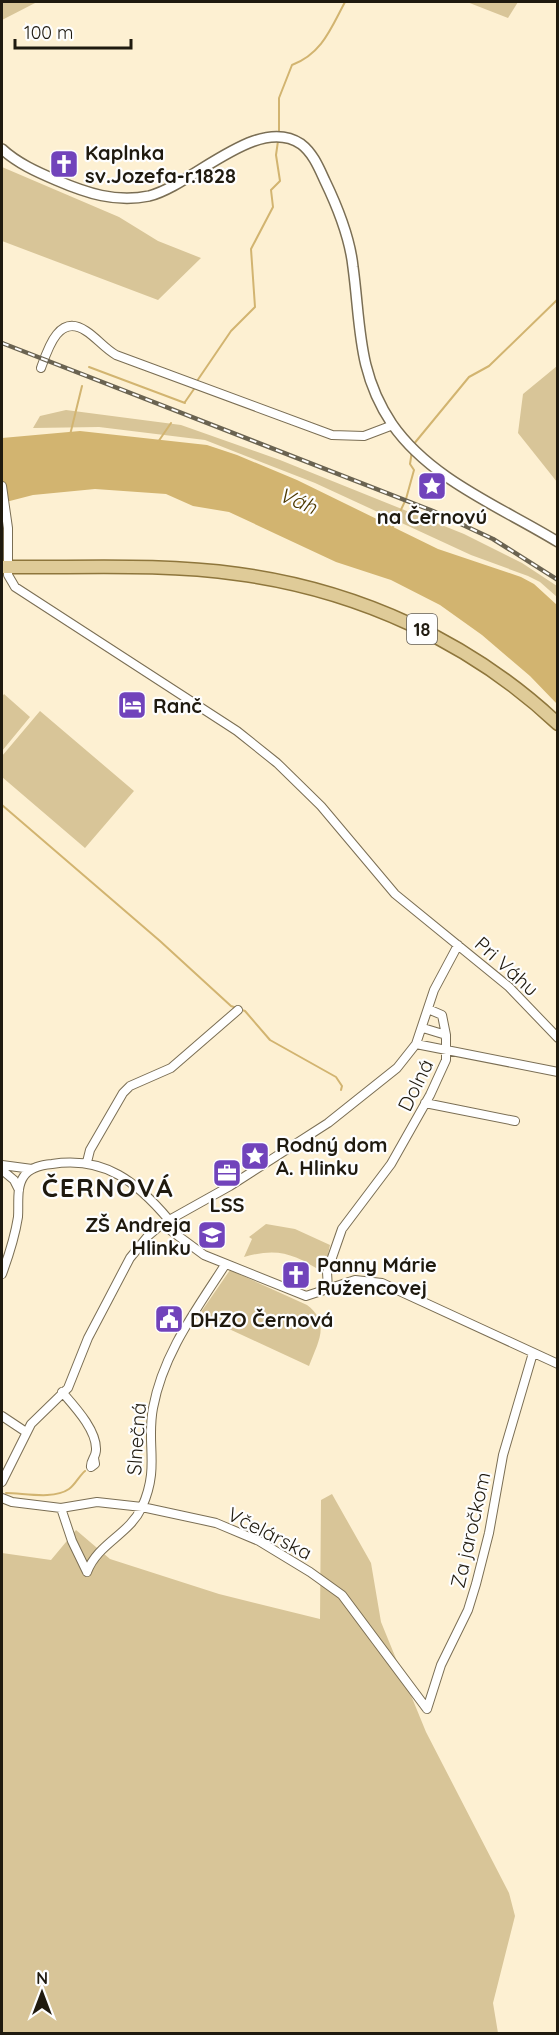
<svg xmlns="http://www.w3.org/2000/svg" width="559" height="2035" font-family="Quicksand,sans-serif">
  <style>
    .green { fill: #d8c598 }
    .water { fill: #d2b470 }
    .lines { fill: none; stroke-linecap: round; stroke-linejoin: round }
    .stream { stroke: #d2b470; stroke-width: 2 }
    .minor-casing { stroke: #7a6e54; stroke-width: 10 }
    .tertiary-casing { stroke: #7a6e54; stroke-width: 12 }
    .primary-casing { stroke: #8e763c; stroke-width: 15 }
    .minor { stroke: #fff; stroke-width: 8 }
    .tertiary { stroke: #fff; stroke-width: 9 }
    .primary { stroke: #dfcb98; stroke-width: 12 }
    .rail-casing { stroke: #6a6351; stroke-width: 4.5 }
    .rail { stroke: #fefefe; stroke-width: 2; stroke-dasharray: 7; stroke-linecap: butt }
    .labels { text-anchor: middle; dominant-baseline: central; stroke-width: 4.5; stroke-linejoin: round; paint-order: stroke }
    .shield { fill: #fefefe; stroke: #625e57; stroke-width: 1.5 }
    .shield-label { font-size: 18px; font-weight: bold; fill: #1f1a0f }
    .poi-label { font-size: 20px; font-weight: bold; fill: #1f1a0f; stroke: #fefefe; text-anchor: start }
    .street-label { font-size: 20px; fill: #1f1a0f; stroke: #fefefe }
    .water-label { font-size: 21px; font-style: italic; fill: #4d3900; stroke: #fefefe }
    .district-label { font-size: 26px; font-weight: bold; letter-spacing: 1.5px; fill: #1f1a0f; stroke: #fefefe }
  </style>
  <rect width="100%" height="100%" fill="#fdf0d2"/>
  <path class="green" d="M 2,2 L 37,2 L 2,20 Z
    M 467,2 L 518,2 L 508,18 Z
    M 2,167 L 119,217 L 158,241 L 201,258 L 158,300 L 2,241 Z
    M 557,366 L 557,482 L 518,433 L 523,394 Z
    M 66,410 L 181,425 L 280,460 L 464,534 L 522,563 L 557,586 L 557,597 L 540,582 L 528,576 L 471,555 L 315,483 L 205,440 L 99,427 L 33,428 L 40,416 Z
    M 4,694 L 30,717 L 2,751 L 2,697 Z
    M 40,711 L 134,791 L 85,848 L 2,777 L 2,756 Z
    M 266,1224 L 295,1229 L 330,1245 L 324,1273 C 294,1254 279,1247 244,1257 L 252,1239 L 249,1237 Z
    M 230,1270 L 307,1305 C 331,1323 318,1342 309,1366 L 199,1315 Z
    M 332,1494 L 371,1563 L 381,1622 L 426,1732 L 509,1893 L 515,1916 L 493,2003 L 498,2033 L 2,2034 L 2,1553 L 51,1560 L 76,1530 L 110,1559 L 219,1594 L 320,1619 L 321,1500 Z"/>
  <path class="water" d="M 80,431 L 207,445 L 237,455 L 297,480 L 438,549 L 521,577 L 534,584 L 557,605 L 557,704 L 530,676 L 482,635 L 440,605 L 391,580 L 336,562 L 229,512 L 193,506 L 166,494 L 95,489 L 33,495 L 2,503 L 2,438 Z"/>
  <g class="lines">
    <path class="stream" d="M 279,135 L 279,98 L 292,65 C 322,54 331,28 345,2
      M 89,367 L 185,403
      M 197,381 L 231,331 L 255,307 L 251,249 L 273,207 L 271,190 L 280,181 L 276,155 L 278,141
      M 185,402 L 194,389
      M 70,435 L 82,386
      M 158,442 L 171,423
      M 413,445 L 469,377 L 489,366 L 558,299
      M 392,529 L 406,499 L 414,470 L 410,464 L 412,451
      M 2,805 L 160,941 L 231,1006 L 245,1011 L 270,1040 L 336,1077 L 342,1086 L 341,1090
      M 6,1493 C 24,1493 53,1500 69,1489 C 75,1485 79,1476 85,1471"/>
    <g class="minor-casing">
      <path id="minor" d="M 41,368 C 48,348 59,313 86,331 C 97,338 104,348 116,355 L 332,435 L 364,436 L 393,425
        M 2,486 L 8,528 L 8,575 L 15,587 L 237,731 L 277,763 L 321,806 L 395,894 L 509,987 L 558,1038
        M 428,1009 L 442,1015 L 446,1035
        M 416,1044 L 558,1072
        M 425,1103 L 515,1121
        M 87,1162 L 90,1150 L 123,1093 L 130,1086 L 171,1068 L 238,1010
        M 2,1165 L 32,1169
        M 2,1170 L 14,1180 L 19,1190
        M 162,1224 L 204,1255 L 306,1296 L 355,1280 L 382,1283 L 558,1364
        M 2,1274 C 9,1255 15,1236 18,1217 C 19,1204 16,1187 24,1176 C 30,1167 42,1165 52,1164 C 105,1156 137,1182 169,1220
        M 328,1289 L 327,1272 L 342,1229 L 391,1164 L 430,1095 L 446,1060 L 446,1035 L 423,1028
        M 62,1392 C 74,1406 97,1430 96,1450 C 96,1457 90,1461 91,1467 L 95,1464 L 94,1458
        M 2,1416 L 26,1432
        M 2,1482 L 31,1424 L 68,1388 L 88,1338 L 108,1300 L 130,1258 L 148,1236 L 162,1224 L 230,1186 L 328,1123 L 397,1068 L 416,1044 L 434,990 L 458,945
        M 2,1498 L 12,1502 L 61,1508 L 97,1502 L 142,1507 L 216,1523 L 259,1541 L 310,1572 L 342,1595 L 427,1709
        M 61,1508 L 72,1541 L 87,1572
        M 87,1572 C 98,1543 129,1535 142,1507 C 160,1467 146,1445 153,1408 C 163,1354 196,1310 225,1265
        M 427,1709 L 441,1665 L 468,1610 L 476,1584 L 489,1533 L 503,1455 L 533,1353"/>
    </g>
    <g class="tertiary-casing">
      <path id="tertiary" d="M 2,149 C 17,163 37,172 56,180 C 86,193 116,203 149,196 C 193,185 257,114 301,144 C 313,153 319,168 325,181 C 338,208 350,238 353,267 C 361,326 357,372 392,424 C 431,480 501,507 558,542"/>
    </g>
    <g class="primary-casing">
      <path id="primary" d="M 2,567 C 80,568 160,563 238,574 C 357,590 470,641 558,724"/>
    </g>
    <use href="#minor" class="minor"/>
    <use href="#tertiary" class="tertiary"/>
    <use href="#primary" class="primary"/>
    <g class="rail-casing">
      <path id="rail" d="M 2,343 L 433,511 L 493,539 L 558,580"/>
    </g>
    <use href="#rail" class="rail"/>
  </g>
  <defs>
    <g id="church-square" transform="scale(1.5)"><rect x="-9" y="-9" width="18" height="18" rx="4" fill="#7143bb" stroke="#fefefe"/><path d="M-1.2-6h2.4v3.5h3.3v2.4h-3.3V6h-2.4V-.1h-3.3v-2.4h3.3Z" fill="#fff"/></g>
    <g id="sight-square" transform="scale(1.5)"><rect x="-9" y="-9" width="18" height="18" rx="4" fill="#7143bb" stroke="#fefefe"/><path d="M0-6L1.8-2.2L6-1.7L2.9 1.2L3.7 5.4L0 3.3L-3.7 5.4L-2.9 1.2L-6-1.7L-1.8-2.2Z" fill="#fff"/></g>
    <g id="hotel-square" transform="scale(1.5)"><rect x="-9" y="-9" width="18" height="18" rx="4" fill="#7143bb" stroke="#fefefe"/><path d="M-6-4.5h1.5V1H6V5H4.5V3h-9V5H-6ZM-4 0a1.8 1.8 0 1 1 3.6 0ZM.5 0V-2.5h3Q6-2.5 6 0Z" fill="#fff"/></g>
    <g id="office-square" transform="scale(1.5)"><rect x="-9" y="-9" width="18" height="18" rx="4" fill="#7143bb" stroke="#fefefe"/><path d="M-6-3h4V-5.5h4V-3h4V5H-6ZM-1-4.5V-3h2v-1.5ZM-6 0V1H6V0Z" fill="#fff"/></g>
    <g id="school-square" transform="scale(1.5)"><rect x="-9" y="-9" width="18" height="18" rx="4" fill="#7143bb" stroke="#fefefe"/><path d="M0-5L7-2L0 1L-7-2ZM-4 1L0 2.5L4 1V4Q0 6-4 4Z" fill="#fff"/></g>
    <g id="civic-square" transform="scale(1.5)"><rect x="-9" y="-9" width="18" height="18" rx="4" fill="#7143bb" stroke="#fefefe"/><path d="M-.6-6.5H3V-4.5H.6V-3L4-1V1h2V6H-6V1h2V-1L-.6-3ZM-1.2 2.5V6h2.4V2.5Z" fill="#fff"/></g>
  </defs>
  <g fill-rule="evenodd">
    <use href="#church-square" x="64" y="164"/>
    <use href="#sight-square" x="432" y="486"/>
    <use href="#hotel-square" x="132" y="705"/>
    <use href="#sight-square" x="255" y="1156"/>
    <use href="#office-square" x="227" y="1173"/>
    <use href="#school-square" x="212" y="1235"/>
    <use href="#church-square" x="296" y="1275"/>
    <use href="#civic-square" x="169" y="1319"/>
  </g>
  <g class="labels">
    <rect class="shield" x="407" y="614" width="30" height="30" rx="4.5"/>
    <g class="shield-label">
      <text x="422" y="629">18</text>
    </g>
    <g class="poi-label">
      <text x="85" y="152">Kaplnka<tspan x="85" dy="23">sv.Jozefa-r.1828</tspan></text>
      <text x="432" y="516" text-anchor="middle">na Černovú</text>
      <text x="153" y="705">Ranč</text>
      <text x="276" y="1144">Rodný dom<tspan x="276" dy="23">A. Hlinku</tspan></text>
      <text x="227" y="1204" text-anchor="middle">LSS</text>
      <text x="191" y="1224" text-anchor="end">ZŠ Andreja<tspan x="191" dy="23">Hlinku</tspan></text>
      <text x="317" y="1264">Panny Márie<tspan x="317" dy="23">Ružencovej</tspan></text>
      <text x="190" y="1319">DHZO Černová</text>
    </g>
    <g class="street-label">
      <text transform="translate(507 966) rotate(42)">Pri Váhu</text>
      <text transform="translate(415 1085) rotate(-64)">Dolná</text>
      <text transform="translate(136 1439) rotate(-86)">Slnečná</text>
      <text transform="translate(470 1530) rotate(-77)">Za jaročkom</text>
      <text transform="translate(270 1533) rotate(27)">Včelárska</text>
    </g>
    <g class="water-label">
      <text transform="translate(298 500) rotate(22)">Váh</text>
    </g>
    <g class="district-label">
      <text x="108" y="1187">ČERNOVÁ</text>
    </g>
  </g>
  <rect width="559" height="2035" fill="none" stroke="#1f1a0f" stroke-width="6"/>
  <g transform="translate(42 1993)" stroke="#fefefe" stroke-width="4.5" paint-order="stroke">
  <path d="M0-4.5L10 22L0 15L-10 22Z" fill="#1f1a0f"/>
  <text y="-9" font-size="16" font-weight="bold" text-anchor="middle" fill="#1f1a0f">N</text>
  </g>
  <path d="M15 39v9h116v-9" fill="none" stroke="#1f1a0f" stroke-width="3"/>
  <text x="24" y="39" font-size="18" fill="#1f1a0f" stroke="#fefefe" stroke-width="4.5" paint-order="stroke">100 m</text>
</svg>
